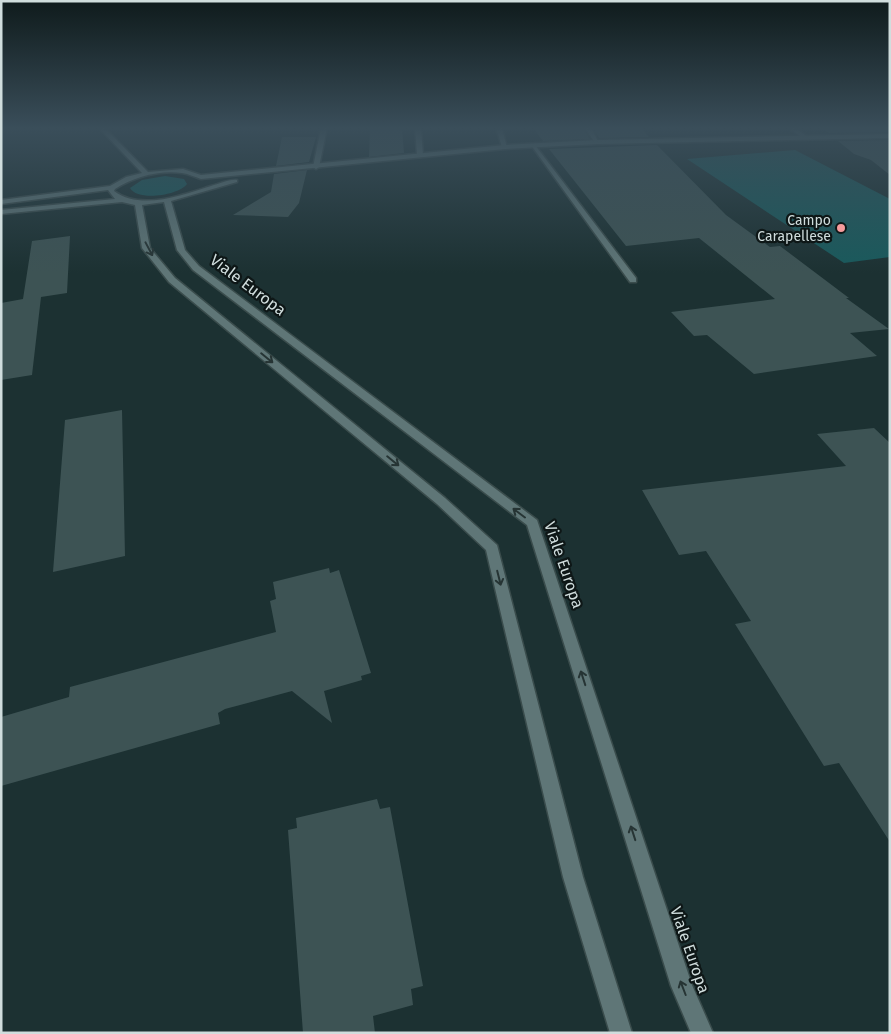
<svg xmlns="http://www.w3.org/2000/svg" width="891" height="1034" font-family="'Fira Sans',sans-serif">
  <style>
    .green { fill: #195a5c }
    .building { fill: #3d5354 }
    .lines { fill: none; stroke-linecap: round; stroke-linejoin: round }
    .street-casing { stroke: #3a4c4c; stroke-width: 3 }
    .secondary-casing { stroke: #3a4c4c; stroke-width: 3 }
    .street { fill: #5f7677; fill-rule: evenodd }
    .secondary { fill: #5f7677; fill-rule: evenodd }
    .oneway { stroke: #263434 }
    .poi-dot { fill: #f59b9c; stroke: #0e1717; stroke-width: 2 }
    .labels { text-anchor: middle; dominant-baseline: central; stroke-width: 4.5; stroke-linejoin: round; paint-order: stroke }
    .far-poi-label { font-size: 14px; fill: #d0dddd; stroke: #0e1717; text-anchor: end }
    .street-label { font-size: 16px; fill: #d0dddd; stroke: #0e1717 }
  </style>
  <rect width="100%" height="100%" fill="#1c3132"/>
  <path class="green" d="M 795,150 L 890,199 L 890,257 L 844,263 L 687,159 Z
    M 165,176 L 184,179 L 187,184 C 179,195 138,202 130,188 L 142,180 Z"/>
  <path class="building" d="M 370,128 L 402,128 L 404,153 L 369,157 Z
    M 533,128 L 583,128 L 590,139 L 543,141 Z
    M 593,128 L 641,128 L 649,137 L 599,138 Z
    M 822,128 L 890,128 L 890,132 L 829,133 Z
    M 282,137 L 316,137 L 309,162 L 276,166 Z
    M 890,140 L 890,175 L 871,160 L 854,154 L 838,141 Z
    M 657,145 L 726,215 L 770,247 L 780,246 L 849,298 L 846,298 L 889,329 L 850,333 L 877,356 L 754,374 L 707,335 L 694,336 L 671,312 L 775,299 L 699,238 L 626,246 L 549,149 Z
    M 307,170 L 299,203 L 288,217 L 233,215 L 271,192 L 274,174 Z
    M 70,236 L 67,293 L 41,297 L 32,375 L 1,380 L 1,303 L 23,299 L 32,241 Z
    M 122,410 L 125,556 L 53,572 L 65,420 Z
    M 874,428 L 890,443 L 890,842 L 839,763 L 824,766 L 735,624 L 751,621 L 706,551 L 679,555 L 642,490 L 846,466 L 817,434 Z
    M 329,568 L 330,573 L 339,570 L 371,673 L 361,676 L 362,680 L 324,691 L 332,723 L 292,691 L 225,709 L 218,713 L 220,724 L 1,786 L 1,717 L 69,697 L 70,687 L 276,632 L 270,601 L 276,599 L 273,582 Z
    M 377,799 L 380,809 L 390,807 L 423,986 L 411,989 L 413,1005 L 373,1016 L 375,1033 L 303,1033 L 288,830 L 297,828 L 296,818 Z"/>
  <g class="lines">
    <g class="street-casing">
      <path id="street" d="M 321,128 L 327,128 L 319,167 L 316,169 L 313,167 Z
        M 415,128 L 421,128 L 423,155 L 420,157 L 417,155 Z
        M 496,128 L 502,128 L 507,148 L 502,147 Z
        M 585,128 L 591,128 L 599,143 L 595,143 Z
        M 788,128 L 795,128 L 808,137 L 803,138 Z
        M 531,145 L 535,145 L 636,278 L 636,282 L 630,282 Z"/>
    </g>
    <g class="secondary-casing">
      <path id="secondary" d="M 99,128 L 105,128 L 148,172 L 183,169 L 201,175 L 505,145 L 597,140 L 890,134 L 890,138 L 597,144 L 505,149 L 201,179 C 195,177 189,174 182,173 C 159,170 134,177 115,189 L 114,191 C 141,211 182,195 211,186 C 219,184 229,179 237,180 L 237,182 L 171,201 L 185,250 L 199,266 L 537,520 L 692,985 L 713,1033 L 691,1033 L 671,986 L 527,525 L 193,270 L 177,250 L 164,202 L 142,205 L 150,248 L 175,278 L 445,498 L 497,545 L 583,877 L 632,1033 L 610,1033 L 563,877 L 486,550 L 437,504 L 169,282 L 142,248 L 135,205 L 122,202 L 1,214 L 1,210 L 115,199 L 108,190 L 1,204 L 1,200 L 110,186 L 126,177 L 142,173 Z"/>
    </g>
    <use href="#street" class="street"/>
    <use href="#secondary" class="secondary"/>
  </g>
  <defs><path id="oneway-shaft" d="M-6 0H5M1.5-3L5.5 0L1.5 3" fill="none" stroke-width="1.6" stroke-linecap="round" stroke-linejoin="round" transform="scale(1.25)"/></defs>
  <g class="oneway">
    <use href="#oneway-shaft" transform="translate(149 249) rotate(62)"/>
    <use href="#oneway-shaft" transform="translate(267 358) rotate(39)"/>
    <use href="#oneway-shaft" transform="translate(393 461) rotate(39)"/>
    <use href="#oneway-shaft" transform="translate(519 513) rotate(-143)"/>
    <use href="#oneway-shaft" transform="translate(499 578) rotate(76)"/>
    <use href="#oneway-shaft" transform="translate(583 678) rotate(-108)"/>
    <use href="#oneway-shaft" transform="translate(633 833) rotate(-108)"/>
    <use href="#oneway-shaft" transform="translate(683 988) rotate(-111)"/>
  </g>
  <linearGradient id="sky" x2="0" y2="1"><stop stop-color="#0f1b1c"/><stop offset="0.47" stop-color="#3a4e5a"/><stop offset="1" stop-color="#3a4e5a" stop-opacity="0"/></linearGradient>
  <rect width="891" height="273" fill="url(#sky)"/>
  <circle class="poi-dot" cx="841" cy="228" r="5"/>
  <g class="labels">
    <g class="far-poi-label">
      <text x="831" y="220">Campo<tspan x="831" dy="16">Carapellese</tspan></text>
    </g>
    <g class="street-label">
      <text transform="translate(248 285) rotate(37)">Viale Europa</text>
      <text transform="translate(564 565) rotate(71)">Viale Europa</text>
      <text transform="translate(690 950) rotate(71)">Viale Europa</text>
    </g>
  </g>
  <rect width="891" height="1034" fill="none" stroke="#d0dddd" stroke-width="5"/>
</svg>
